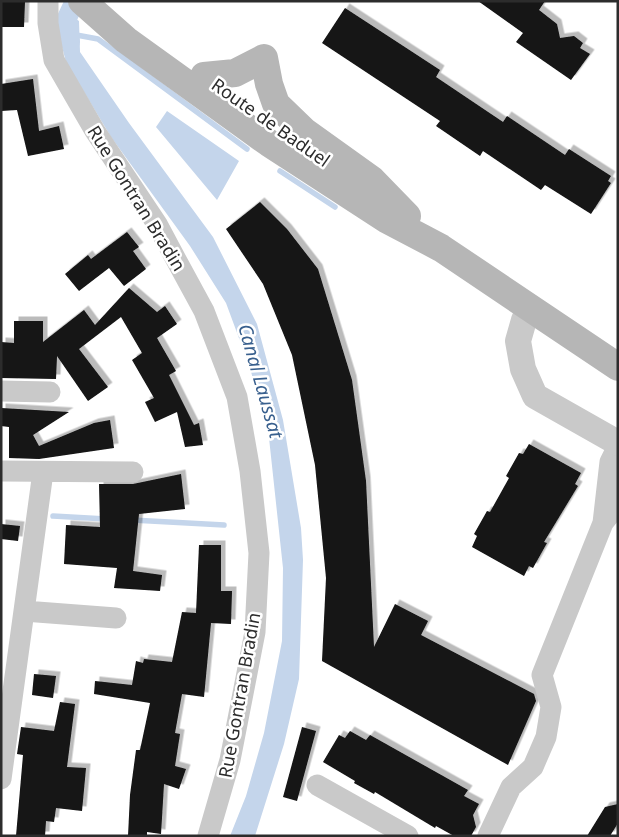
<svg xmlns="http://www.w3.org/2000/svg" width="619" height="837" font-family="'Noto Sans',sans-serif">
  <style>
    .water { fill: #c4d5eb }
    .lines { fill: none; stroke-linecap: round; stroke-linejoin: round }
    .stream { stroke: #c4d5eb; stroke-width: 5.5 }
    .canal { stroke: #c4d5eb; stroke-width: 20 }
    .building { fill: #131313; filter: url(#shadow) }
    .minor { stroke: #c9c9c9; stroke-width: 21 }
    .tertiary { stroke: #c9c9c9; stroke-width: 26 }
    .secondary { stroke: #b6b6b6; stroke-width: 28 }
    .labels { text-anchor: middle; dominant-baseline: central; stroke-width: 5; stroke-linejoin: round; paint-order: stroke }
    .street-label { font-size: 18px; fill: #2c2c2c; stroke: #fff }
    .water-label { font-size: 19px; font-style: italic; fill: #39608e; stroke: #fff }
  </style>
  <defs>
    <filter id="shadow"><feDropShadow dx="4.5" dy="-4.5" stdDeviation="0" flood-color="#0004"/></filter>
  </defs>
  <rect width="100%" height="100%" fill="#fff"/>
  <path class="water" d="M 61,9 L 79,21 L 80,52 L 129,123 L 213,237 L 257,324 L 283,420 L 301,528 L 303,560 L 299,679 L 284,744 L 255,836 L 230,836 L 246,796 L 264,733 L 282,641 L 283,568 L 269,438 L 250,368 L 226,303 L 190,246 L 111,137 L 66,62 L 57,28 Z
    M 167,111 L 239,161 L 217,200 L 156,127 Z"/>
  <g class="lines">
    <path class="stream" d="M 71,34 L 98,39 L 247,149
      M 280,171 L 335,207
      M 53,516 L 106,519
      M 132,520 L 224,525"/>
    <path class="canal" d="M 70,42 L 67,18 L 75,1"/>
  </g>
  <path class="building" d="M 1,1 L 25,1 L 24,27 L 1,27 Z
    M 478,1 L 545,1 L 539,10 L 557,24 L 560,38 L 574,36 L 583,43 L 580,48 L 590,54 L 571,80 L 516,42 L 523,33 Z
    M 345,8 L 440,70 L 436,77 L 503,122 L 507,116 L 565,155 L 569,149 L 611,176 L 608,181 L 611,183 L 591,214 L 545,185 L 541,190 L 483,151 L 480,156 L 436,126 L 440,121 L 322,43 Z
    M 33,79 L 39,131 L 59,126 L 64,149 L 28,156 L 17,110 L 1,111 L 1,84 Z
    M 260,202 L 287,229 L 318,269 L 352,380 L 366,481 L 374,647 L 395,604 L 428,621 L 421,635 L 534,694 L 536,701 L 508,765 L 322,661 L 326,578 L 315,465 L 292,355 L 263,284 L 226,229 Z
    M 127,232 L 139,247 L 133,251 L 146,269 L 124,286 L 109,268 L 79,291 L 65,274 L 88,255 L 91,259 Z
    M 129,288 L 157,312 L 165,306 L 177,324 L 157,338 L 176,371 L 169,375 L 194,425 L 199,423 L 203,445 L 185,447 L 177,412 L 155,422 L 145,402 L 154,398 L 132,360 L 142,353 L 121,317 L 79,349 L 108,387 L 88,401 L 57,356 L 56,379 L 1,378 L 1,342 L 14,343 L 14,321 L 43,321 L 43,342 L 84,310 L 95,325 Z
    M 1,408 L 69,412 L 33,435 L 39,446 L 94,423 L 110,420 L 114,448 L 39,459 L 9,458 L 9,427 L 1,426 Z
    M 529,444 L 581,473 L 575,484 L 578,486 L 544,542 L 547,543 L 533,568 L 529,566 L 524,576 L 472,547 L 477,536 L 474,534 L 487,511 L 490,512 L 509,478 L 506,476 L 519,453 L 523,454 Z
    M 181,474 L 185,509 L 139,514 L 133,571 L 162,575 L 160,591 L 114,588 L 117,568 L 64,564 L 66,525 L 100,527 L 99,484 L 133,484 Z
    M 1,524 L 20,526 L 18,541 L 1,539 Z
    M 199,545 L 221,545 L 221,591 L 232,591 L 231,624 L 211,623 L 204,697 L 182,694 L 175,733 L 180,734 L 175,766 L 186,769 L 179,789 L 164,784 L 161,834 L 147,832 L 147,836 L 128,836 L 130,795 L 136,750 L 140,750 L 150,703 L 94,694 L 95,681 L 132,685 L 136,661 L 143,663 L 144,659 L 172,662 L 182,612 L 196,613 Z
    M 34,674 L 56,676 L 53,698 L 32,695 Z
    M 60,702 L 75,704 L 67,767 L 86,768 L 82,811 L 56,808 L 54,822 L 46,821 L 45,836 L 16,836 L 23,755 L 17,754 L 21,727 L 54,731 Z
    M 302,727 L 316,731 L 297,801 L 283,797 Z
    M 350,731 L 366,740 L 370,735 L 468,790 L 464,796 L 479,804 L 473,815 L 476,827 L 471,836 L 454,836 L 436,826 L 435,828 L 375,792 L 374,794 L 354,783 L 355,781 L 323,762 L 339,735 L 345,738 Z
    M 618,804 L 618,823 L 610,836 L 587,836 L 605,807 Z"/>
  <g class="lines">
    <path class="minor" d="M 48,1 L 48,23 L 54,60 L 95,131 L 157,224 L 173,254 L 204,311 L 237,397 L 250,471 L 259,553 L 255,632 L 230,760 L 208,836
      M 1,391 L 50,392
      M 1,471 L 133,472
      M 603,523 L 610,462 L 618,446
      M 24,611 L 116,618
      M 1,779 L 43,472
      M 317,785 L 408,836
      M 488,836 L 511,787 L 533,767 L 546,737 L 551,707 L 542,675 L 603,523 L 618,504"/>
    <path class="tertiary" d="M 531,309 L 524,320 L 518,341 L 523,369 L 535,396 L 618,443"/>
    <path class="secondary" d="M 82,1 L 126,40 L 269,143 L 386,219 L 441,248 L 618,367
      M 204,76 L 235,73 L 264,58 L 269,84 L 276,104 L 305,132 L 372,180 L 407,216"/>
  </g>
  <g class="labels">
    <g class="street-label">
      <text transform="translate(271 122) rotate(35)">Route de Baduel</text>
      <text transform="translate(137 198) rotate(58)">Rue Gontran Bradin</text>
      <text transform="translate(239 695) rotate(-80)">Rue Gontran Bradin</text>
    </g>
    <g class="water-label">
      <text transform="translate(261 381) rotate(74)">Canal Laussat</text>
    </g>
  </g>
  <rect width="619" height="837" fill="none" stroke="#2c2c2c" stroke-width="5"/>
</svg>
